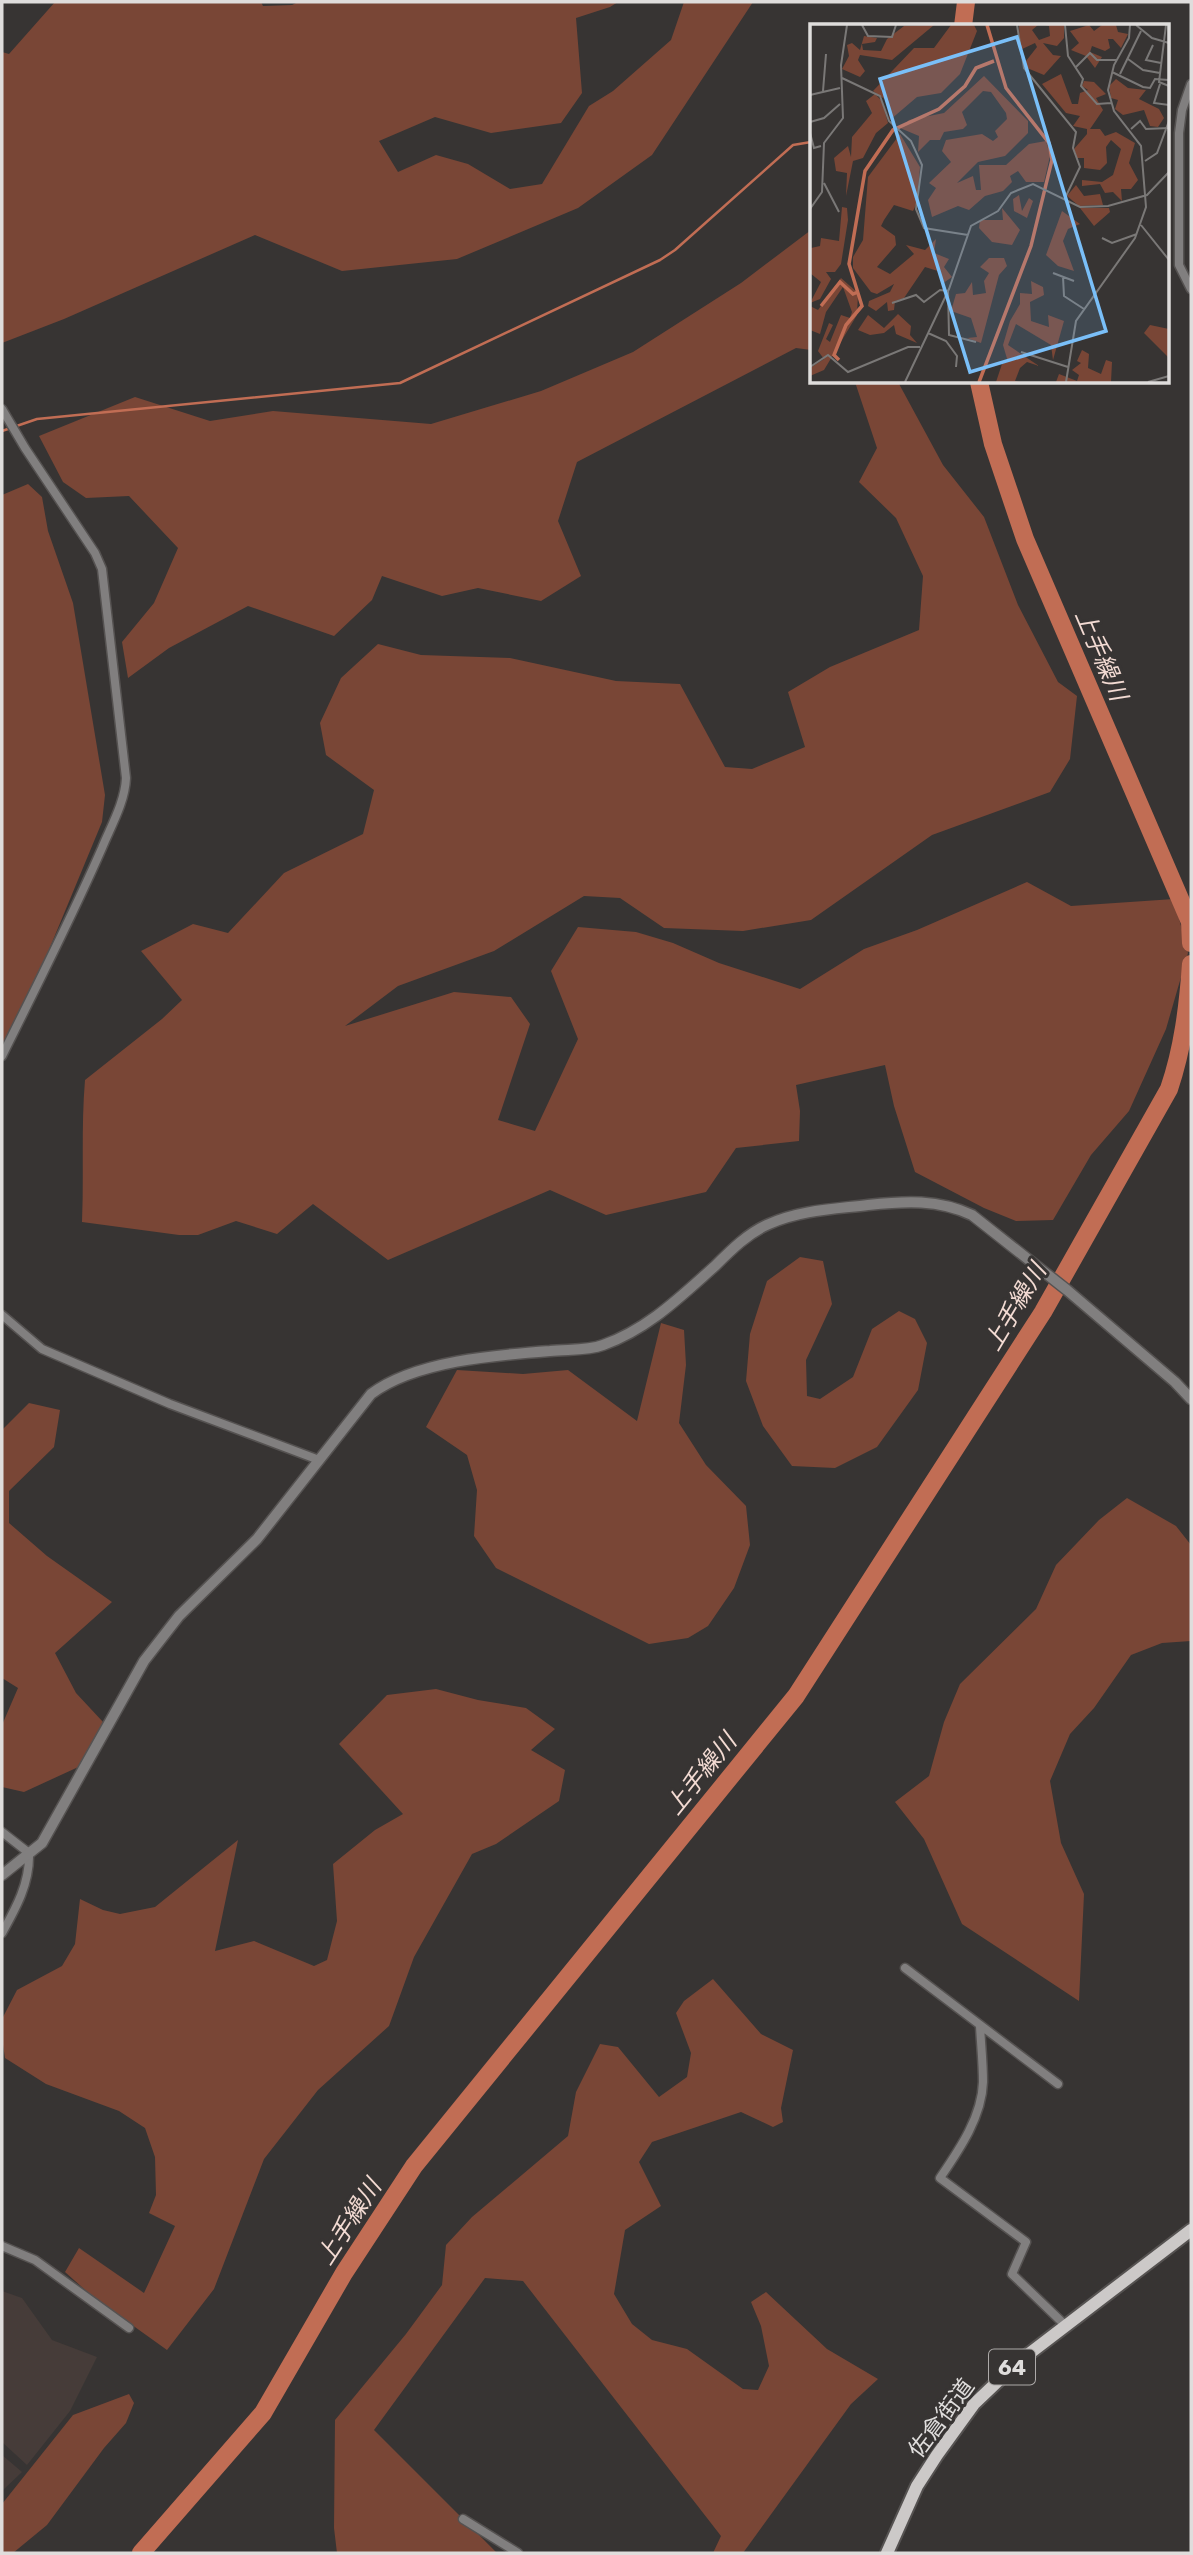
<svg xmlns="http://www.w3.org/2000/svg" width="1193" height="2555" font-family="Rubik,'Noto Sans JP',sans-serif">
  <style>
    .built { fill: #463c39 }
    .green { fill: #794636 }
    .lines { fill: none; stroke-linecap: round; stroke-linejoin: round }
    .stream { stroke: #c16d54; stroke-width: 2.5 }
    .river { stroke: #c16d54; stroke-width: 18 }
    .minor-casing { stroke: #555251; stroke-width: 11 }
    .tertiary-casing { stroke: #555251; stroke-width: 13 }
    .primary-casing { stroke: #555251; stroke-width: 16 }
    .minor { stroke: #817f7f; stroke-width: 8 }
    .tertiary { stroke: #817f7f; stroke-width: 10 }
    .primary { stroke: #ccc9c8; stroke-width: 12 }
    .labels { text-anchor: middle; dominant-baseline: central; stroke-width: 6; stroke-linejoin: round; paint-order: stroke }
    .shield { fill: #373433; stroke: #adaaa9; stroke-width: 2 }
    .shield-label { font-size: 21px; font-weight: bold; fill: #dfdddc }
    .street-label { font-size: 23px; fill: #dfdddc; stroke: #373433 }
    .water-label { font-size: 24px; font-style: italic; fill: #f3dbd3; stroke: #373433 }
    .inset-river { fill: none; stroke: #c16d54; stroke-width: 3.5 }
    .inset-road { fill: none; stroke: #7a7877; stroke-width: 2 }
    .view { fill: #7abff8; fill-opacity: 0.15; stroke: #7abff8; stroke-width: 3.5 }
    .inset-edge { fill: none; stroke: #dfdddc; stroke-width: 3.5 }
  </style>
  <rect width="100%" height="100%" fill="#373433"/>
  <path class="built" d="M 2,2291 L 22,2298 L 52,2340 L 97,2357 L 70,2411 L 27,2465 L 2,2442 Z
    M 2,2455 L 22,2472 L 2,2491 Z"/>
  <path class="green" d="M 55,2 L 261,2 L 263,6 L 292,5 L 298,2 L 618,2 L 610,7 L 576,18 L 582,93 L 561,123 L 491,133 L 435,117 L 379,141 L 398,172 L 436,155 L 468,164 L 510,189 L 542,184 L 589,106 L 613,91 L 671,40 L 684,2 L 753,2 L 652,155 L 578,208 L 457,259 L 342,271 L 255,235 L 64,319 L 2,343 L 2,52 L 9,54 Z
    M 811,230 L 811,350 L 796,348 L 577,462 L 558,521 L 581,576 L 541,601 L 478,588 L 442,596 L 382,576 L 372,600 L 334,636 L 248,606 L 169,648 L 128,678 L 122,642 L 154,603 L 178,548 L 129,496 L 86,498 L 63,482 L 39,436 L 135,397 L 210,421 L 273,411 L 431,424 L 541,391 L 633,352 L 741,283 Z
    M 855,382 L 898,382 L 943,465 L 984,517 L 1018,605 L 1058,682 L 1077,696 L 1070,759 L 1050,792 L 932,835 L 811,920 L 743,931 L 664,928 L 620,898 L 584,896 L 494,951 L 398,986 L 345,1026 L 454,992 L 511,997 L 530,1024 L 498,1120 L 535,1131 L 578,1039 L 551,971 L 578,927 L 636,932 L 673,943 L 719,963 L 800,989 L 864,949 L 917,930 L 1027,882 L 1071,906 L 1174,899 L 1188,953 L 1166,1029 L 1129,1111 L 1091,1155 L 1053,1220 L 1016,1221 L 984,1208 L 915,1172 L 894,1106 L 885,1065 L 796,1085 L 800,1111 L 799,1141 L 736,1148 L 706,1192 L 606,1215 L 550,1190 L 388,1260 L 313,1204 L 277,1234 L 236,1221 L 198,1235 L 179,1235 L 82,1222 C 84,1175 81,1127 85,1080 L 162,1019 L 182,1000 L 141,951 L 193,924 L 228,933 L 284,873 L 363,834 L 374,790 L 326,755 L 320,723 L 341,678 L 378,644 L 421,655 L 510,658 L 616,681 L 680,684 L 725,767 L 752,769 L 805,747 L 788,692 L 830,667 L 919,630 L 923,576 L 896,518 L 859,482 L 877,448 Z
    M 28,484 L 42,497 L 48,531 L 73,603 L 105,795 L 102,822 L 2,1063 L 2,495 Z
    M 800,1257 L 823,1261 L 832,1304 L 806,1360 L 807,1396 L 820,1399 L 853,1377 L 872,1329 L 899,1311 L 915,1319 L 927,1343 L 918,1390 L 877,1447 L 835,1468 L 792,1466 L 763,1426 L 746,1381 L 750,1334 L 767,1281 Z
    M 661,1323 L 684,1330 L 686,1365 L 679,1423 L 706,1465 L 746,1506 L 750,1545 L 734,1588 L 708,1626 L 688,1638 L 649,1644 L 496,1568 L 474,1536 L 477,1490 L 467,1455 L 426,1427 L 457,1370 L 523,1374 L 568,1370 L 637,1421 Z
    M 29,1403 L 60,1410 L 54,1447 L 9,1491 L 9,1523 L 47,1556 L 112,1602 L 55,1653 L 76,1693 L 103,1722 L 96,1753 L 87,1763 L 24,1792 L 2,1787 L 2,1725 L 18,1688 L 2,1678 L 2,1430 Z
    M 1127,1498 L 1176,1526 L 1191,1545 L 1191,1641 L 1162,1643 L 1131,1655 L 1094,1708 L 1070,1734 L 1050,1781 L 1061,1843 L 1084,1894 L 1079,2001 L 962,1924 L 924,1839 L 895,1802 L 929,1776 L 944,1722 L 960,1684 L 1036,1609 L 1056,1565 L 1099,1520 Z
    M 436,1689 L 478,1700 L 526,1708 L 555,1729 L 531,1750 L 565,1770 L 559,1801 L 496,1844 L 472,1854 L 414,1957 L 389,2026 L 318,2090 L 264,2159 L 214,2289 L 167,2350 L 93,2297 L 65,2272 L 79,2248 L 144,2293 L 175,2226 L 149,2213 L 156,2195 L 155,2157 L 145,2128 L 119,2111 L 46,2084 L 5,2058 L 2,2038 L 2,2019 L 17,1990 L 62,1966 L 75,1944 L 80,1899 L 103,1910 L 120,1914 L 155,1907 L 238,1840 L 215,1951 L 254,1941 L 314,1966 L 327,1960 L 337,1921 L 333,1864 L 375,1830 L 403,1814 L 339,1744 L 387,1695 Z
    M 713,1979 L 761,2034 L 793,2050 L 781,2108 L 783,2122 L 773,2127 L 741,2112 L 652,2142 L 639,2162 L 661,2206 L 625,2230 L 614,2294 L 632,2324 L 652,2340 L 687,2349 L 743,2389 L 758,2390 L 769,2366 L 761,2326 L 751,2302 L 766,2292 L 827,2349 L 878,2379 L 851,2404 L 743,2553 L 713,2553 L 721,2536 L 523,2281 L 485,2278 L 374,2430 L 497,2553 L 337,2553 L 334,2528 L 335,2420 L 406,2334 L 442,2285 L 446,2245 L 472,2217 L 568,2136 L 576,2092 L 600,2044 L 618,2047 L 659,2097 L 687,2077 L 691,2053 L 676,2013 L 684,2001 Z
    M 129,2394 L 134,2403 L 126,2423 L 104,2448 L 47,2525 L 13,2553 L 2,2553 L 2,2504 L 73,2415 Z"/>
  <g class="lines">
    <path class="stream" d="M 2,431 L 37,419 L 400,383 L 660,260 L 675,250 L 793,145 L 811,142"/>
    <path class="river" d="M 963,26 L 966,2
      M 979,382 L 993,444 L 1025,539 L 1190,922 L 1191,943
      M 141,2553 L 263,2413 L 344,2273 L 414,2166 L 796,1696 L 1043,1312 L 1169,1089 C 1183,1048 1188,1006 1191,964"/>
    <g class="minor-casing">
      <path id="minor" d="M 1191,84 L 1182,110 L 1179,133 L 1179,265 L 1191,289
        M 2,409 L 25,448 L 95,553 L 102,569 L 126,778 C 125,802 111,826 102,848 C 71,919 36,987 2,1056
        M 2,1315 L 42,1349 L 170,1404 L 319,1460
        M 2,1832 L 29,1853 C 30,1883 16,1908 2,1933
        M 905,1968 L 1058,2084
        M 980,2026 C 981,2045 983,2063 983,2082 C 982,2117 959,2150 940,2178 L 1026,2242 L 1012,2274 L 1065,2325
        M 2,2246 L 35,2260 L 129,2328
        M 463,2519 L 518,2553"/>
    </g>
    <g class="tertiary-casing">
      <path id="tertiary" d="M 2,1875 L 42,1843 L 144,1661 L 179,1616 L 257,1539 L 371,1394 C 415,1361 496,1355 550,1351 C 567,1349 587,1351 603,1345 C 648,1329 680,1297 715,1266 C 731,1250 748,1233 769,1224 C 800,1210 835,1209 868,1205 C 905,1201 938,1199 972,1215 L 1067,1290 L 1175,1382 L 1191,1399"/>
    </g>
    <g class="primary-casing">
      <path id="primary" d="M 887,2553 L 917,2486 L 937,2455 L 974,2404 L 1017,2363 L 1191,2230"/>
    </g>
    <use href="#minor" class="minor"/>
    <use href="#tertiary" class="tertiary"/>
    <use href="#primary" class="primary"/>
  </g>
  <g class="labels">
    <rect class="shield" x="989" y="2349.5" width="46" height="35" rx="5"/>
    <g class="shield-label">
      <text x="1012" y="2367">64</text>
    </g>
    <g class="street-label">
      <text transform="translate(941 2418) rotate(-53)">佐倉街道</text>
    </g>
    <g class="water-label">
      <text transform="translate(1101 655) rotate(67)">上手繰川</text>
      <text transform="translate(1015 1307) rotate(-59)">上手繰川</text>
      <text transform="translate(701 1774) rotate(-51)">上手繰川</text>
      <text transform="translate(349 2222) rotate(-57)">上手繰川</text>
    </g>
  </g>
  <g transform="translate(810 24)">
    <rect width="359" height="359" fill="#373433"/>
    <path d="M 124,1 L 82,36 L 50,31 L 48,36 L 55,47 L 50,53 L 32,45 L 39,32 L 37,21 L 42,19 L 50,26 L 54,12 L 67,14 L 65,18 L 52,20 L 53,26 L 71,27 L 77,15 L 94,2 ZM 141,1 L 164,1 L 167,7 L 150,50 L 131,69 L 107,73 L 80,96 L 76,76 L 63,67 L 104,24 L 124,24 ZM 209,1 L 228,1 L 222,6 L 229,16 L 240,12 L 239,2 L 235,1 L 254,1 L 254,14 L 247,22 L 233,19 L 243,31 L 251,32 L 234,51 L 217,44 L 216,37 L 227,23 L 225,19 L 210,26 ZM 279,1 L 284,7 L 292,1 L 314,1 L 306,1 L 308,8 L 318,10 L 311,24 L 303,15 L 298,15 L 300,24 L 295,27 L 282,22 L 280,28 L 292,33 L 285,44 L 276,32 L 261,26 L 269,19 L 260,7 ZM 251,50 L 262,80 L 268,80 L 270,69 L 278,66 L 272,62 L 274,57 L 284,58 L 296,70 L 286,74 L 293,86 L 280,105 L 290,105 L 295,112 L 306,108 L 325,119 L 319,139 L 328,156 L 321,165 L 311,165 L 312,177 L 303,168 L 295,169 L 290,160 L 272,162 L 272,156 L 292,158 L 303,151 L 311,125 L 301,116 L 296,123 L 297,139 L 290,146 L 274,144 L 274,134 L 267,134 L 264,125 L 277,110 L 277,105 L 263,102 L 270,92 L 256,89 L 232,60 ZM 174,52 L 218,97 L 218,109 L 195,132 L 168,138 L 147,159 L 163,152 L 166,166 L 171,166 L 169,141 L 196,141 L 219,120 L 236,117 L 240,132 L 234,158 L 216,158 L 208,147 L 200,152 L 202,158 L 193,167 L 175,172 L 159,186 L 148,182 L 122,193 L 118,176 L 126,164 L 119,159 L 141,138 L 132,127 L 136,116 L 172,110 L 183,117 L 188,113 L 185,107 L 197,95 L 196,89 L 181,68 L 173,67 L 152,88 L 157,101 L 153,105 L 134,108 L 130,116 L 120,116 L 108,128 L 109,112 L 90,104 L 99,96 L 134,89 ZM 306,55 L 318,64 L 336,66 L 329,75 L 349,85 L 354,94 L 348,103 L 340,102 L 334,86 L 313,91 L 305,85 L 308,76 L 301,74 L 299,62 ZM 65,70 L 72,77 L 78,99 L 66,109 L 53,134 L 43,137 L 36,172 L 37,149 L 26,147 L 24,134 L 38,122 L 41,133 L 42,113 L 62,89 L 56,77 ZM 90,110 L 110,143 L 107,179 L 103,187 L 84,181 L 74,196 L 71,202 L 85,212 L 86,221 L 67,243 L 80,250 L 104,230 L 96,221 L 115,226 L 126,215 L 124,229 L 139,235 L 134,243 L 142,253 L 132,260 L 131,248 L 115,243 L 94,274 L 85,277 L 84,286 L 78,287 L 77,278 L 66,287 L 58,282 L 59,277 L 80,268 L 84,260 L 67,270 L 61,268 L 43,244 L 43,233 L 53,216 L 58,153 ZM 266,161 L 274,172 L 290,170 L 293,181 L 269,182 L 257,172 ZM 209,171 L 212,187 L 219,174 L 223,177 L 217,194 L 204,187 L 203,175 ZM 32,183 L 37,184 L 38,196 L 31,240 L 25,248 L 16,248 L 21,255 L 10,275 L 0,279 L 11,258 L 0,249 L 1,224 L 10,222 L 11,214 L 29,217 ZM 192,184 L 210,206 L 202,221 L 182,218 L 169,204 L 170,196 L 193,196 ZM 270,184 L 299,184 L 300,188 L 284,202 ZM 252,187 L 270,200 L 258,205 L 253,217 L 264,247 L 248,242 L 236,231 ZM 179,234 L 194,234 L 197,242 L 189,251 L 171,319 L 157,314 L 167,313 L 161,294 L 141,287 L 146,270 L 155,269 L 162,258 L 163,271 L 176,269 L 174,257 L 179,249 L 170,243 ZM 31,254 L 48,269 L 47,291 L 14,346 L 0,352 L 0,344 L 14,335 L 8,327 L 19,299 L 23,301 L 16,315 L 20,318 L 31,291 L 40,294 L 42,288 L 33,263 L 16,288 L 10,310 L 0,306 L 0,282 L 8,286 ZM 221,257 L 233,263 L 234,271 L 220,278 L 221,297 L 239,303 L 238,291 L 254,297 L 243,336 L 241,321 L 206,300 L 198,321 L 229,342 L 217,338 L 210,344 L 205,357 L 210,358 L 186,358 L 192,340 L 198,338 L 193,321 L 200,297 L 210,280 L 210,269 L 222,270 ZM 88,290 L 101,302 L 100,311 L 107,319 L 86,310 L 84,301 L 74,309 L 60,311 L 48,306 L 58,291 L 74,304 ZM 340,301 L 359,305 L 358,333 L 334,309 ZM 272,326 L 279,330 L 278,344 L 291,350 L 296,336 L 302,338 L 301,358 L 246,358 L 249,350 L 267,357 L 269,351 L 262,346 L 271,339 L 267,337 Z" fill="#794636"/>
    <path class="inset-river" d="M 11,282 L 30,258 L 43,270 L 48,268M 29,336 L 24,331 L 36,301 L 52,282 L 39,240 L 55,147 L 83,106 L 129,85 L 155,62 L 166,44 L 184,37M 169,358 L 221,222 L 242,136 L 239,119 L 196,64 L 177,1"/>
    <path class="inset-road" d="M 52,1 L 58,12 L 82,13 L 86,1M 207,1 L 214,44 L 266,108 L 263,124 L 270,143 L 255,174M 255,1 L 258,32 L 273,55 L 271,62 L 287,80 L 301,79M 326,1 L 342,14 L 359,19M 356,1 L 349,58 L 359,62M 343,21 L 336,36 L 351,39M 318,35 L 333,46 L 350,49M 266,43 L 280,29 L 287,36 L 307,36M 302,48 L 333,63 L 340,64 L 345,55 L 359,56M 310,50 L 331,7M 32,54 L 70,72 L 79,97 L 101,117 L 112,141 L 106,185 L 114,204 L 158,211M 350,60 L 344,79 L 359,81M 13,67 L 16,30M 0,71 L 30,64M 0,98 L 14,94 L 30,80M 321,105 L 330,97 L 336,105 L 359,104M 0,109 L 4,124 L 11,122M 335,137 L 347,129 L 359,97M 14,159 L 29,188M 0,185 L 12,168 L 14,119 L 33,94 L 31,41 L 37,1M 331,201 L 359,236M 292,214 L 302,219 L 327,210M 243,249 L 264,257M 253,253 L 254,272 L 274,285M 82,279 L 106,271 L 114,278 L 130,266 L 138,267 L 139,311 L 166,318M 118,309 L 136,317 L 147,332 L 146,343M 211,328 L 258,343M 0,343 L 18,331 L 38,348 L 98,323 L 110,323M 95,358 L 139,265 L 161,202 L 188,187 L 201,169 L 223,160 L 270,183 L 298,182 L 337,171 L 359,148M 256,358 L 266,297 L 325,214 L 336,183 L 331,122 L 304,87 L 298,66 L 304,41 L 319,14 L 320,1M 338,358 L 359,352"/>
    <path class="view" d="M 207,13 L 296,307 L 160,348 L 70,55 Z"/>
    <rect width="359" height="359" class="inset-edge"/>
  </g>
  <rect width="1193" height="2555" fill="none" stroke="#dfdddc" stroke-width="7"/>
</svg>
